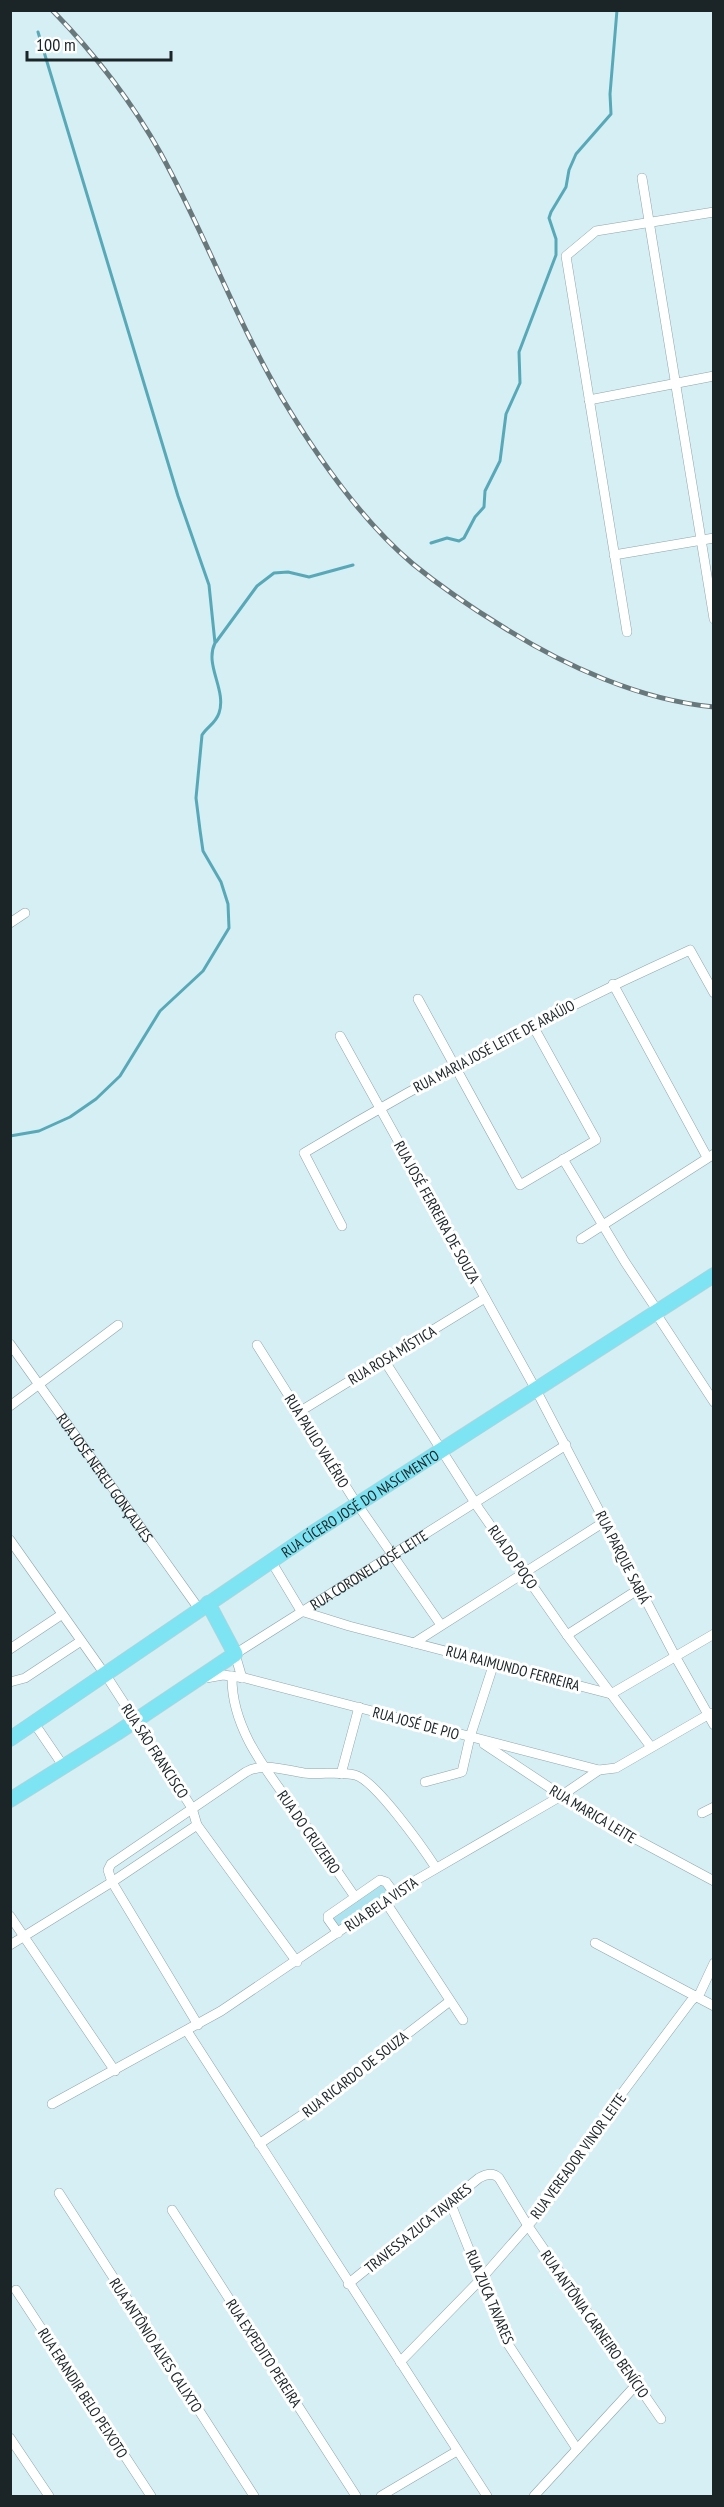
<svg xmlns="http://www.w3.org/2000/svg" width="724" height="2507" font-family="'PT Sans Narrow',sans-serif">
  <style>
    .green { fill: #ade3ee }
    .lines { fill: none; stroke-linecap: round; stroke-linejoin: round }
    .stream { stroke: #57a9b8; stroke-width: 3 }
    .street-casing { stroke: #8da6aa; stroke-width: 10 }
    .primary-casing { stroke: #cdcfcf; stroke-width: 16 }
    .street { stroke: #fff; stroke-width: 9 }
    .primary { stroke: #7ee3f2; stroke-width: 15 }
    .rail-casing { stroke: #68787b; stroke-width: 5 }
    .rail { stroke: #fff; stroke-width: 3; stroke-dasharray: 9; stroke-linecap: butt }
    .labels { text-anchor: middle; dominant-baseline: central; stroke-width: 6; stroke-linejoin: round; paint-order: stroke }
    .street-label { font-size: 15px; fill: #1b2527; stroke: #fff }
  </style>
  <rect width="100%" height="100%" fill="#d5eff4"/>
  <path class="green" d="M 382,1884 L 390,1892 L 340,1929 L 332,1917 Z"/>
  <g class="lines">
    <path class="stream" d="M 431,543 L 447,538 L 459,541 L 464,538 L 475,517 L 484,507 L 485,491 L 500,461 L 506,414 L 520,383 L 519,352 L 556,255 L 556,239 L 549,218 L 551,212 L 566,187 L 569,170 L 576,154 L 611,114 L 610,94 L 617,10
      M 216,642 L 257,586 L 274,573 L 288,572 L 309,577 L 353,565
      M 10,1136 L 39,1131 L 70,1117 L 96,1099 L 120,1076 L 160,1011 L 203,971 L 229,928 L 228,904 L 221,882 L 203,851 L 200,830 L 196,798 L 202,735 C 207,727 216,723 219,713 C 227,690 204,665 215,643 L 209,585 L 178,496 L 38,32"/>
    <g class="street-casing">
      <g id="street">
        <path d="M 642,178 L 714,619"/>
        <path d="M 589,400 L 714,376"/>
        <path d="M 614,555 L 714,538"/>
        <path d="M 627,632 L 566,256 L 596,231 L 714,212"/>
        <path d="M 10,923 L 25,913"/>
        <path d="M 613,984 L 707,1157"/>
        <path d="M 418,999 L 520,1185 L 596,1140 L 533,1026"/>
        <path d="M 340,1036 L 535,1388 L 675,1656 L 714,1725"/>
        <path d="M 563,1159 L 625,1262 L 657,1310"/>
        <path d="M 342,1226 L 304,1153 C 429,1078 557,1010 690,950 L 714,993"/>
        <path d="M 581,1239 L 714,1154"/>
        <path d="M 655,1312 L 714,1402"/>
        <path id="s1" d="M 10,1344 L 199,1609"/>
        <path d="M 257,1345 L 353,1498 L 441,1625"/>
        <path d="M 384,1360 L 479,1509 L 567,1635 L 651,1747"/>
        <path d="M 10,1406 L 118,1325"/>
        <path d="M 299,1412 L 485,1298"/>
        <path d="M 10,1540 L 109,1680 L 192,1808 L 197,1825 L 297,1962"/>
        <path d="M 271,1561 L 301,1611 L 349,1626 L 611,1694 L 714,1634"/>
        <path d="M 567,1635 L 639,1589"/>
        <path d="M 414,1643 L 604,1522"/>
        <path d="M 10,1649 L 61,1615"/>
        <path d="M 232,1676 C 231,1728 266,1770 295,1810 C 315,1839 335,1868 355,1897"/>
        <path d="M 206,1678 L 223,1675 L 245,1678 L 599,1770"/>
        <path id="s2" d="M 242,1678 L 235,1654 L 566,1445"/>
        <path d="M 10,1682 L 25,1678 L 81,1641"/>
        <path d="M 34,1723 L 64,1767"/>
        <path d="M 484,1744 L 591,1815 L 714,1881"/>
        <path d="M 341,1774 L 359,1707"/>
        <path d="M 425,1782 L 462,1772 L 470,1737 L 494,1663"/>
        <path d="M 702,1813 L 714,1807"/>
        <path d="M 385,1901 L 463,2020"/>
        <path d="M 10,1916 L 115,2071"/>
        <path d="M 338,1933 L 328,1919 L 328,1916 L 380,1880 L 386,1882 L 395,1894"/>
        <path d="M 595,1943 L 714,2006"/>
        <path d="M 10,1945 L 112,1882 L 197,1825"/>
        <path d="M 198,2025 L 112,1882 L 108,1870 L 111,1864 L 246,1772 C 264,1762 284,1770 304,1773 C 320,1775 339,1771 355,1775 C 375,1780 423,1848 436,1868"/>
        <path d="M 187,2031 L 487,2496"/>
        <path d="M 52,2104 L 221,2011 L 406,1886 L 561,1796 L 599,1770 L 616,1768 L 711,1713"/>
        <path d="M 259,2144 L 302,2115 L 450,2001"/>
        <path d="M 59,2193 L 254,2496"/>
        <path d="M 450,2202 L 506,2341 L 577,2449"/>
        <path d="M 172,2210 L 356,2496"/>
        <path d="M 348,2284 L 479,2178 C 486,2174 493,2172 499,2178 L 528,2226 L 661,2419"/>
        <path d="M 16,2290 L 151,2496"/>
        <path d="M 400,2362 L 481,2279 L 545,2206 L 617,2100 L 691,2001 L 700,1993 L 714,1963"/>
        <path d="M 10,2438 L 49,2496"/>
        <path d="M 381,2496 L 457,2451"/>
        <path d="M 534,2496 L 637,2384"/>
      </g>
    </g>
    <g class="primary-casing">
      <g id="primary">
        <path id="s3" d="M 10,1739 L 311,1534 L 714,1275"/>
        <path d="M 10,1800 L 117,1733 L 235,1654 L 208,1603"/>
      </g>
    </g>
    <use href="#street" class="street"/>
    <use href="#primary" class="primary"/>
    <g class="rail-casing">
      <path id="rail" d="M 52,10 C 94,53 132,102 161,154 C 205,234 236,320 282,398 C 316,455 362,521 413,564 C 441,587 472,608 503,627 C 565,666 640,700 714,707"/>
    </g>
    <use href="#rail" class="rail"/>
  </g>
  <g class="labels">
    <g class="street-label">
      <text transform="translate(494 1046) rotate(-28)">RUA MARIA JOSÉ LEITE DE ARAÚJO</text>
      <text transform="translate(437 1212) rotate(61)">RUA JOSÉ FERREIRA DE SOUZA</text>
      <text transform="translate(392 1355) rotate(-31)">RUA ROSA MÍSTICA</text>
      <text transform="translate(317 1441) rotate(58)">RUA PAULO VALÉRIO</text>
      <text stroke="none"><textPath href="#s1" startOffset="164">RUA JOSÉ NEREU GONÇALVES</textPath></text>
      <text stroke="none"><textPath href="#s3" startOffset="422">RUA CÍCERO JOSÉ DO NASCIMENTO</textPath></text>
      <text transform="translate(513 1557) rotate(55)">RUA DO POÇO</text>
      <text transform="translate(623 1557) rotate(63)">RUA PARQUE SABIÁ</text>
      <text stroke="none"><textPath href="#s2" startOffset="183">RUA CORONEL JOSÉ LEITE</textPath></text>
      <text transform="translate(513 1668) rotate(15)">RUA RAIMUNDO FERREIRA</text>
      <text transform="translate(416 1723) rotate(15)">RUA JOSÉ DE PIO</text>
      <text transform="translate(155 1751) rotate(57)">RUA SÃO FRANCISCO</text>
      <text transform="translate(593 1814) rotate(31)">RUA MARICA LEITE</text>
      <text transform="translate(309 1832) rotate(55)">RUA DO CRUZEIRO</text>
      <text transform="translate(381 1904) rotate(-34)">RUA BELA VISTA</text>
      <text transform="translate(355 2074) rotate(-38)">RUA RICARDO DE SOUZA</text>
      <text transform="translate(578 2156) rotate(-54)">RUA VEREADOR VINOR LEITE</text>
      <text transform="translate(418 2228) rotate(-39)">TRAVESSA ZUCA TAVARES</text>
      <text transform="translate(490 2297) rotate(67)">RUA ZUCA TAVARES</text>
      <text transform="translate(595 2324) rotate(55)">RUA ANTÔNIA CARNEIRO BENÍCIO</text>
      <text transform="translate(156 2345) rotate(57)">RUA ANTÔNIO ALVES CALIXTO</text>
      <text transform="translate(264 2353) rotate(57)">RUA EXPEDITO PEREIRA</text>
      <text transform="translate(83 2393) rotate(57)">RUA ERANDIR BELO PEIXOTO</text>
    </g>
  </g>
  <rect width="724" height="2507" fill="none" stroke="#1b2527" stroke-width="24"/>
  <path d="M27 51v9h144v-9" fill="none" stroke="#1b2527" stroke-width="3"/>
  <text x="36" y="51" font-size="18" fill="#1b2527" stroke="#ffffff" stroke-width="4.5" paint-order="stroke">100 m</text>
</svg>
